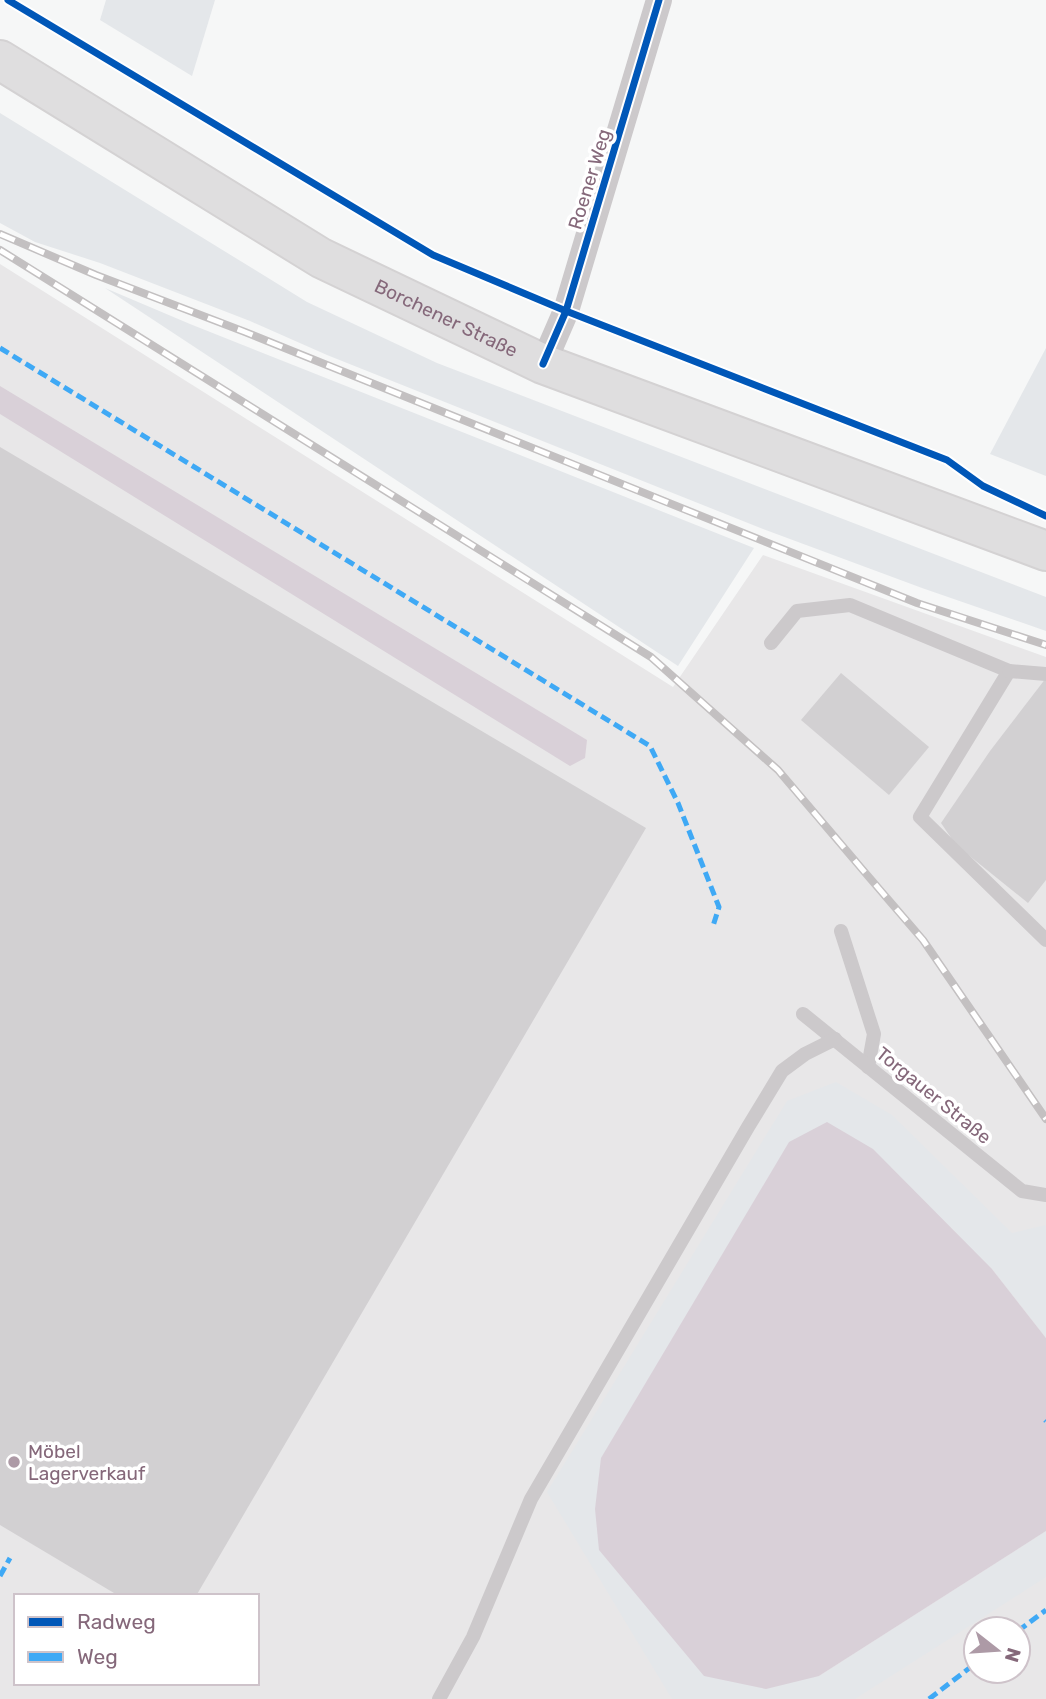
<svg xmlns="http://www.w3.org/2000/svg" width="1046" height="1699" font-family="Rubik,sans-serif">
	<rect width="100%" height="100%" fill="#f6f7f7"/>
	<path fill="#e8e7e8" fill-rule="evenodd" d="M0 264 673 687 763 555 1046 657V1338L992 1269 819 1676 1046 1531V1699H0ZM16 1596H257V1683H16ZM976 1629H1018V1671H976Z"/>
	<g fill="#e4e7ea">
		<polygon points="106,0 215,0 192,76 100,20"/>
		<polygon points="0,113 307,302 437,363 1046,597 1046,631 922,588 763,529 327,355 250,321 100,263 35,242 0,223"/>
		<polygon points="105,288 190,324 754,548 678,666"/>
		<polygon points="1046,348 1046,476 990,454"/>
		<polygon points="836,1082 892,1115 1012,1233 1046,1225 1046,1338 992,1269 819,1676 1046,1531 1046,1577 855,1699 672,1699 547,1492 787,1101"/>
	</g>
	<g fill="#d9d0d8">
		<polygon points="0,386 587,740 585,758 570,766 0,414"/>
		<polygon points="827,1122 873,1149 992,1269 1046,1338 1046,1531 819,1676 766,1689 704,1676 599,1550 595,1509 601,1458 789,1142"/>
	</g>
	<g fill="#d2d0d2">
		<polygon points="0,447 646,828 196,1596 119,1596 0,1525"/>
		<polygon points="841,673 929,747 889,795 801,720"/>
		<polygon points="1046,678 1046,880 1028,903 956,845 941,823 990,751"/>
	</g>
	<g fill="none" stroke-linecap="round" stroke-linejoin="round">
		<g stroke="#d4d2d3" stroke-width="42">
			<g id="secondary">
				<path id="s1" d="M0 60 321 258 543 364 1046 551"/>
			</g>
		</g>
		<g stroke="#ccc9cb" stroke-width="14">
			<polyline points="771,643 797,611 850,605 1009,671 920,817 1046,940"/>
			<polyline points="1009,671 1046,674"/>
			<polyline points="841,931 874,1034 868,1067"/>
			<polyline points="803,1014 1022,1191 1046,1195"/>
			<polyline points="439,1699 473,1637 531,1499 748,1127 782,1071 805,1054 835,1039"/>
		</g>
		<polyline stroke="#ccc9cb" stroke-width="26" points="543,364 566,311 659,0"/>
		<use href="#secondary" stroke="#dfdedf" stroke-width="38"/>
		<g stroke="#c3c0c1" stroke-width="8">
			<g id="rail">
				<polyline points="0,234 96,275 245,332 917,603 1046,645"/>
				<polyline points="0,250 651,657 778,770 868,876 923,940 1046,1119"/>
			</g>
		</g>
		<use href="#rail" stroke="#fff" stroke-width="5" stroke-dasharray="16" stroke-linecap="butt"/>
		<g stroke="#3fa9f5" stroke-width="5" stroke-dasharray="10 5" stroke-linecap="butt">
			<polyline points="0,348 650,746 678,803 719,907 713,926"/>
			<polyline points="1045,1420 1046,1421"/>
			<polyline points="0,1576 10,1558"/>
			<polyline points="1018,1631 1046,1610"/>
			<polyline points="929,1699 976,1663"/>
		</g>
		<g stroke="#fff" stroke-width="11">
			<g id="cycleway">
				<polyline points="8,0 433,255 566,311 947,460 983,486 1046,516"/>
				<polyline points="543,364 566,311 659,0"/>
			</g>
		</g>
		<use href="#cycleway" stroke="#0057b8" stroke-width="7"/>
	</g>
	<circle fill="#ad9aa6" stroke="#fff" stroke-width="2.5" cx="14" cy="1462" r="7"/>
	<g text-anchor="middle" stroke-width="7" stroke-linejoin="round" paint-order="stroke">
		<g font-size="19" fill="#85687a" stroke="#fff">
			<text transform="translate(589 179) rotate(-73)" y="7">Roener Weg</text>
			<text dy="7" stroke="none"><textPath href="#s1" startOffset="516">Borchener Straße</textPath></text>
			<text transform="translate(934 1095) rotate(39)" y="7">Torgauer Straße</text>
		</g>
		<g font-size="19" fill="#85687a" stroke="#fff" text-anchor="start">
			<text x="28" y="1458">Möbel<tspan x="28" dy="22">Lagerverkauf</tspan></text>
		</g>
	</g>
	<rect x="14" y="1594" width="245" height="91" fill="#ffffff" stroke="#cec3ca" stroke-width="2"/>
	<rect x="28" y="1617" width="35" height="10" fill="#0057b8" stroke="#cec3ca" stroke-width="2"/>
	<text x="77" y="1629" font-size="21" fill="#85687a">Radweg</text>
	<rect x="28" y="1652" width="35" height="10" fill="#3fa9f5" stroke="#cec3ca" stroke-width="2"/>
	<text x="77" y="1664" font-size="21" fill="#85687a">Weg</text>
	<g transform="translate(997 1650) rotate(107)"><circle r="33" fill="#ffffff" stroke="#cec3ca" stroke-width="2"/>
	<path d="M0-5L12 26L0 18L-12 26Z" fill="#ad9aa6"/>
	<text y="-10" font-size="19" font-weight="bold" text-anchor="middle" fill="#85687a">N</text>
	</g>
</svg>
